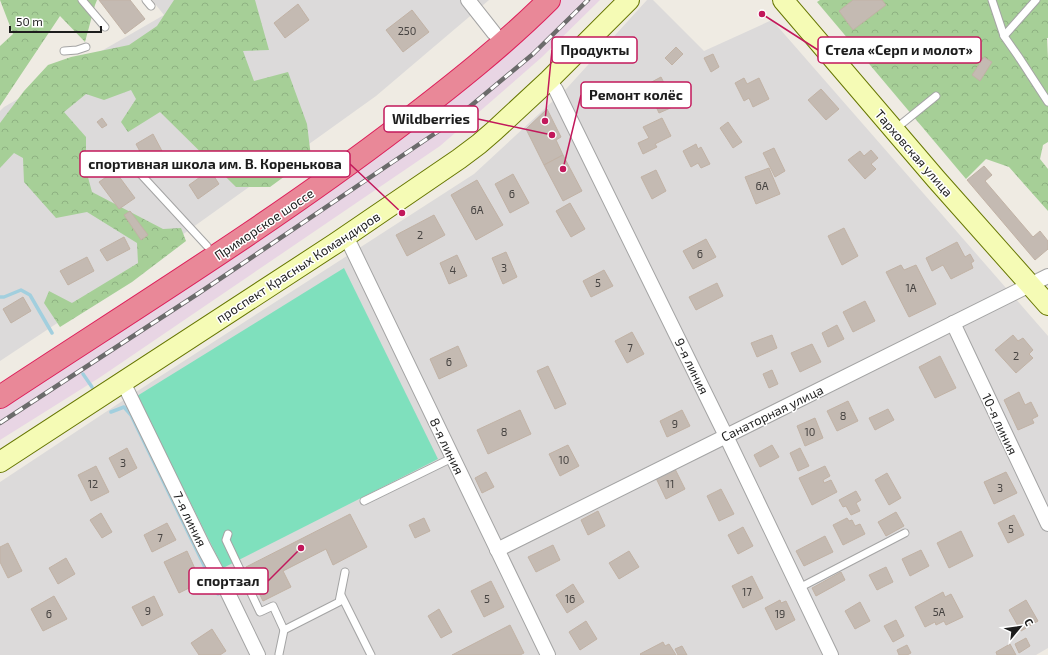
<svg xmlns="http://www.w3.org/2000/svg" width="1048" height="655" font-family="'Exo 2',sans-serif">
	<defs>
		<pattern id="forest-crowns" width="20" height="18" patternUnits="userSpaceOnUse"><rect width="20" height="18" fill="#a6cf97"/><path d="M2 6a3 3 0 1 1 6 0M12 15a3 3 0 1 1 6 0" fill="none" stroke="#8eb182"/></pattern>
	</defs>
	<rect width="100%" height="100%" fill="#efebe3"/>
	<g fill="#dcdada">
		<polygon points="152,0 489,0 376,96 83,306 0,361 0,111 4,107 164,15"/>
		<polygon points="647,0 653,0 704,51 772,20 1048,336 1048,648 1036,655 0,655 0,482 139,390 474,174 567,88"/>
	</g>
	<polygon fill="#e8d5e4" points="559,0 600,0 542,57 440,146 99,378 0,440 0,406"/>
	<g fill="url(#forest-crowns)">
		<polygon points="0,0 97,0 95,5 85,42 60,16 0,106 0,46 13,34"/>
		<polygon points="174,0 255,0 269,50 243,51 254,81 288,72 307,124 311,157 270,187 236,187 160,112 128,132 121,122 136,99 131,90 104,100 86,94 64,112 86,137 86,170 92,192 163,229 181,228 186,241 132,282 60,327 44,303 49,291 72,303 138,263 137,243 87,212 56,218 24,182 23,158 14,153 0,168 0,123 24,91 48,65 71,57 129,45 157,26"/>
		<polygon points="820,0 1048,0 1048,38 1047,38 1048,58 1048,142 1043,145 1040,159 1048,169 1048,211 1009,167 986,159 966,179 817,2"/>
	</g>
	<polygon fill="#7fe0bd" points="344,268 438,459 223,568 137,396"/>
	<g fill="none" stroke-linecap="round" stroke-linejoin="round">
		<g stroke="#a2cfde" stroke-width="3.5">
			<polyline points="0,297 4,297 21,290 30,295 52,333"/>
			<polyline points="83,374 92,387"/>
			<polyline points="111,412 124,407 131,415 218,594"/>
		</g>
	</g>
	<g fill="#c4bab2" stroke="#c1b2a5">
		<polygon points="99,0 130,0 145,19 125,34"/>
		<polygon points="853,0 882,0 886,5 853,30 839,11"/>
		<polygon points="298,4 309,20 285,38 274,23"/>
		<polygon points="412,10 429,32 403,52 386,30"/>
		<polygon points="676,47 683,54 672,65 665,58"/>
		<polygon points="713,54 719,67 711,72 704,58"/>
		<polygon points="984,57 992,62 980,81 972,75"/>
		<polygon points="661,77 666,87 652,95 646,85"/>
		<polygon points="744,78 747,84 759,78 769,99 753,107 749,98 744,101 735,83"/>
		<polygon points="821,89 839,109 826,120 808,100"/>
		<polygon points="669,93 675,106 659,113 653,100"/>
		<polygon points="547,109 561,137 556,140 563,155 544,165 526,129"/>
		<polygon points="102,118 107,125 102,128 97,122"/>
		<polygon points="662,118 671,136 655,144 657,147 643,154 638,143 649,138 643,127"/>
		<polygon points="728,122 742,142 733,148 720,128"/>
		<polygon points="153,134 162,151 145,161 136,144"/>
		<polygon points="696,144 698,149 701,147 710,164 701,168 698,163 691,167 683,151"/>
		<polygon points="774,148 785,171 775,177 763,153"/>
		<polygon points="871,150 878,158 871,164 876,169 865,179 848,160 860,151 864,156"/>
		<polygon points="563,155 582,191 563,201 544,165"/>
		<polygon points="984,166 992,175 985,181 1033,237 1040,231 1048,241 1048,249 1035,260 967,180"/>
		<polygon points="769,168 780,194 756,204 745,177"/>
		<polygon points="210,170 219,184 198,199 189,185"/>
		<polygon points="656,170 666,191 652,199 641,177"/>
		<polygon points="115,171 135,198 119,209 99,182"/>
		<polygon points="513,174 529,203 510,213 495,184"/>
		<polygon points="477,180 503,225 476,240 451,195"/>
		<polygon points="570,203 585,229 571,237 556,211"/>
		<polygon points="130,211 148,235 141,240 124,215"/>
		<polygon points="434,215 445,235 407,256 396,235"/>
		<polygon points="844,228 858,256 842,265 828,236"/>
		<polygon points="124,237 130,249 107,261 100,250"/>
		<polygon points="706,239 716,257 693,269 683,251"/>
		<polygon points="957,242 965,257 970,254 974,261 971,263 973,268 951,279 943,265 932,271 926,258"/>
		<polygon points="506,252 517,277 503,284 492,258"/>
		<polygon points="457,255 467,276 449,284 440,263"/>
		<polygon points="87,257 94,271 68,285 60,271"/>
		<polygon points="901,265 904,270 916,265 936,304 909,317 886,272"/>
		<polygon points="604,270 613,286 591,297 583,281"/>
		<polygon points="717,283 723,296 696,310 689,297"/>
		<polygon points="23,297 31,311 11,323 3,309"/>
		<polygon points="865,301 875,321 853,332 843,312"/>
		<polygon points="837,325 844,339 828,347 822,333"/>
		<polygon points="632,332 644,354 627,363 615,341"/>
		<polygon points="772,335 777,348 757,357 751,343"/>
		<polygon points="1013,335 1018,341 1023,338 1033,350 1029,354 1033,358 1016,373 995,350"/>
		<polygon points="812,344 821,362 800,372 791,353"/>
		<polygon points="458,346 467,366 439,379 430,359"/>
		<polygon points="940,356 956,388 935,398 919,367"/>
		<polygon points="548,366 566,404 555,409 537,371"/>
		<polygon points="772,370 778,384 769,388 763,374"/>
		<polygon points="1019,392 1025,405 1031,402 1038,416 1032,419 1034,423 1018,430 1004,400"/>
		<polygon points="848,401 858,421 837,431 827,411"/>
		<polygon points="888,409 894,420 875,430 869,418"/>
		<polygon points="520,410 531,434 488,454 477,430"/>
		<polygon points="682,410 690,426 667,437 660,421"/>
		<polygon points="815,418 823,438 805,446 797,426"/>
		<polygon points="568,445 579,466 560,476 549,454"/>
		<polygon points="772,445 779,457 760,467 754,455"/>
		<polygon points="127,448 137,468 119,478 109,458"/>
		<polygon points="800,448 809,466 798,471 790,453"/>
		<polygon points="96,466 109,492 91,501 78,475"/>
		<polygon points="825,466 830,476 823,480 824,483 831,480 837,492 812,505 799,478"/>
		<polygon points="675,469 685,489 666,499 656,478"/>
		<polygon points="486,472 494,487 482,493 475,478"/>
		<polygon points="1006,472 1017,493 994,504 984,482"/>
		<polygon points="887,473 901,498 889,505 875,480"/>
		<polygon points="721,489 734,514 719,521 707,496"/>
		<polygon points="856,491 861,500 856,503 860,511 851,515 846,506 843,507 839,500"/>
		<polygon points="598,511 605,526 588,535 581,520"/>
		<polygon points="896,512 904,526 886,536 878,522"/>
		<polygon points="101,513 112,532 102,538 90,520"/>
		<polygon points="350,514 367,547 333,565 326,549 283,571 291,587 263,601 246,567"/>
		<polygon points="1014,515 1024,535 1008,543 998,523"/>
		<polygon points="424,518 430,531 415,538 409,525"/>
		<polygon points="847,518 849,521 852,520 855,526 860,524 865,534 843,545 833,525"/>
		<polygon points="167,523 176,540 152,552 144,535"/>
		<polygon points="743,527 753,546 738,554 728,535"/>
		<polygon points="961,531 973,556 949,568 937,543"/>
		<polygon points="825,536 833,552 804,566 796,551"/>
		<polygon points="8,543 22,571 8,578 0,562 0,547"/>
		<polygon points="553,545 560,560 536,572 528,557"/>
		<polygon points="921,550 929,566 910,576 902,559"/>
		<polygon points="187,551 201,582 179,593 164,562"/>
		<polygon points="629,551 639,567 619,579 609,563"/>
		<polygon points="66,558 75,574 58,584 49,568"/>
		<polygon points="886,567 893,582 877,590 869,575"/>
		<polygon points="841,572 845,580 816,596 812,588"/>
		<polygon points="752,576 763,598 743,608 732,586"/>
		<polygon points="491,581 504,607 484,617 471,591"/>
		<polygon points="573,584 584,602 567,613 556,595"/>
		<polygon points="943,592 945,597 951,594 963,617 946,625 944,621 936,625 935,622 925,627 915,607"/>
		<polygon points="54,596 67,619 43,631 31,609"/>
		<polygon points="154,596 163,615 142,626 132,607"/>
		<polygon points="780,600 781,603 786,601 795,620 776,630 765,608"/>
		<polygon points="1026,600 1038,621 1021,631 1009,610"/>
		<polygon points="860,602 870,621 855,629 845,611"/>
		<polygon points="439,609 452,632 441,638 428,616"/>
		<polygon points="896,620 904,636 893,642 884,626"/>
		<polygon points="586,621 597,639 580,650 569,632"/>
		<polygon points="510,625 524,653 520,655 452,655"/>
		<polygon points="212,629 226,651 220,655 199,655 191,643"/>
		<polygon points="1026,638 1030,646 1019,653 1015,644"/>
		<polygon points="663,642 665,646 669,644 676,655 641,655 640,654"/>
		<polygon points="1010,644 1016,655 997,655 996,652"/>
		<polygon points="907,645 911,653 907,655 899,655 897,650"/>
		<polygon points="682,646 687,655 678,655 675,649"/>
	</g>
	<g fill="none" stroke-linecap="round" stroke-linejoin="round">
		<g stroke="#a4a4a4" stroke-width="9">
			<g id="lane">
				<polyline points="82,0 105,27"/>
				<polyline points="146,0 151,6"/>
				<polyline points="992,0 1004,36 1018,56 1048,102"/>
				<polyline points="1004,36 1036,0"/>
				<polyline points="64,51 77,50 86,47"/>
				<polyline points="894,130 936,96"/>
				<polyline points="135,168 207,246"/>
				<polyline points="364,501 452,458"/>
				<polyline points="228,534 226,540 260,612 273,606 284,630 339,602 345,572"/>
				<polyline points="799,588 905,533"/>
				<polyline points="341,595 371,655"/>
				<polyline points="279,655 279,654 284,630"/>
			</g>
		</g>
		<g stroke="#a4a4a4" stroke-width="16">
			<g id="street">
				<polyline points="468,0 494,33"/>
				<polyline points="549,80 556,90 726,436 831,655"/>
				<polyline points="346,236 548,655"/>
				<polyline points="953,323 1048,524"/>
				<polyline points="123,382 204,548 227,591 258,655"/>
				<polyline points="497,550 1048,276"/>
			</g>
		</g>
		<g stroke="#677702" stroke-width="22">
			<g id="secondary">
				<polyline points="783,0 936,179 1048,305"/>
				<polyline points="0,462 336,243 459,159 479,144 494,131 549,80 629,0"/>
			</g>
		</g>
		<g stroke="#dd205b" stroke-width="24">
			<path id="highway" d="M0 397C135 308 273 223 401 125 452 86 504 45 549 0"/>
		</g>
		<use href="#lane" stroke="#fff" stroke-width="7"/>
		<use href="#street" stroke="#fff" stroke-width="14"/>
		<use href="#secondary" stroke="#f5fbb5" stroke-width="20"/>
		<use href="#highway" stroke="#e98898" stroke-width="22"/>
		<g stroke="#6b6b6b" stroke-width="4.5">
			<polyline id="rail" points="0,423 199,293 449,124 533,54 588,0"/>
		</g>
		<use href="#rail" stroke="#fff" stroke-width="3" stroke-dasharray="9" stroke-linecap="butt"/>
	</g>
	<g text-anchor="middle" stroke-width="3" stroke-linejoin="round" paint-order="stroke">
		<g font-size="11" fill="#474442">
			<text x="407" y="35">250</text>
			<text x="762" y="190">6А</text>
			<text x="512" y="198">6</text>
			<text x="477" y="214">6А</text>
			<text x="420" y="239">2</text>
			<text x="700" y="258">6</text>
			<text x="504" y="272">3</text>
			<text x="453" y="274">4</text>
			<text x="598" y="287">5</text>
			<text x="911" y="292">1А</text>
			<text x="630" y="352">7</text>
			<text x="1016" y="360">2</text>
			<text x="449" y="366">6</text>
			<text x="843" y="420">8</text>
			<text x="675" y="428">9</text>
			<text x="504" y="436">8</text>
			<text x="810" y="436">10</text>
			<text x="564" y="464">10</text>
			<text x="123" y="467">3</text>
			<text x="93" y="488">12</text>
			<text x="670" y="488">11</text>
			<text x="1000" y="492">3</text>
			<text x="1011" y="533">5</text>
			<text x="160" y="542">7</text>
			<text x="747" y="596">17</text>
			<text x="487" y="603">5</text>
			<text x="570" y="603">16</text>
			<text x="148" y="615">9</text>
			<text x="939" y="616">5А</text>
			<text x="49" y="618">6</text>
			<text x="780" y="618">19</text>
		</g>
		<g font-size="13" fill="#1d1d1d" stroke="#fff">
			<text transform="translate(914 153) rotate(49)" y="5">Тарховская улица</text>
			<text transform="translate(264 224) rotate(-34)" y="5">Приморское шоссе</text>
			<text transform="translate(298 267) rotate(-33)" y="5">проспект Красных Командиров</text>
			<text transform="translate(692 366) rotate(64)" y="5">9-я линия</text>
			<text transform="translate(772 413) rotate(-26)" y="5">Санаторная улица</text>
			<text transform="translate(1000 424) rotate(65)" y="5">10-я линия</text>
			<text transform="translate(447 446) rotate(64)" y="5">8-я линия</text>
			<text transform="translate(190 519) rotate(64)" y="5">7-я линия</text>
		</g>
	</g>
	<path fill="none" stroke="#c2185b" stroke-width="1.5" d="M545 121L552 50M762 14L818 50M563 169L581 95M552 135L478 119M402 213L350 164M301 548L268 581"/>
	<g fill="#c2185b" stroke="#fff" stroke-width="1.5">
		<circle cx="545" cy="121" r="4"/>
		<circle cx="762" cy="14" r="4"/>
		<circle cx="563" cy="169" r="4"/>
		<circle cx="552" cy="135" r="4"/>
		<circle cx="402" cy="213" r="4"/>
		<circle cx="301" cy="548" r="4"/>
	</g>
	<g fill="#fff" stroke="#c2185b" stroke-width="1.5">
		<rect x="552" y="37" width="85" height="26" rx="4"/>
		<rect x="818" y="37" width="163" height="26" rx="4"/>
		<rect x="581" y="82" width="110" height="26" rx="4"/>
		<rect x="384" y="106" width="94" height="26" rx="4"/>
		<rect x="80" y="151" width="270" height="26" rx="4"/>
		<rect x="189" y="568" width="79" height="26" rx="4"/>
	</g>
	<g font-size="14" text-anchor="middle" font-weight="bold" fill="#1d1d1d">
		<text x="595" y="55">Продукты</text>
		<text x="899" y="55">Стела «Серп и молот»</text>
		<text x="636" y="100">Ремонт колёс</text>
		<text x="431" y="124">Wildberries</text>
		<text x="215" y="169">спортивная школа им. В. Коренькова</text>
		<text x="228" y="586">спортзал</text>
	</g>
	<g transform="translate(1020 627) rotate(61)" stroke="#ffffff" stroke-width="3" paint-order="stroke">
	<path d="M0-3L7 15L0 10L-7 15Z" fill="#1d1d1d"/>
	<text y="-6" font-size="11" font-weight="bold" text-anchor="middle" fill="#1d1d1d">С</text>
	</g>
	<path d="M10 26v6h91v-6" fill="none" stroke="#1d1d1d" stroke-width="2"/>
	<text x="16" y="26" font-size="12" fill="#1d1d1d" stroke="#ffffff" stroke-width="3" paint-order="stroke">50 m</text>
</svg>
